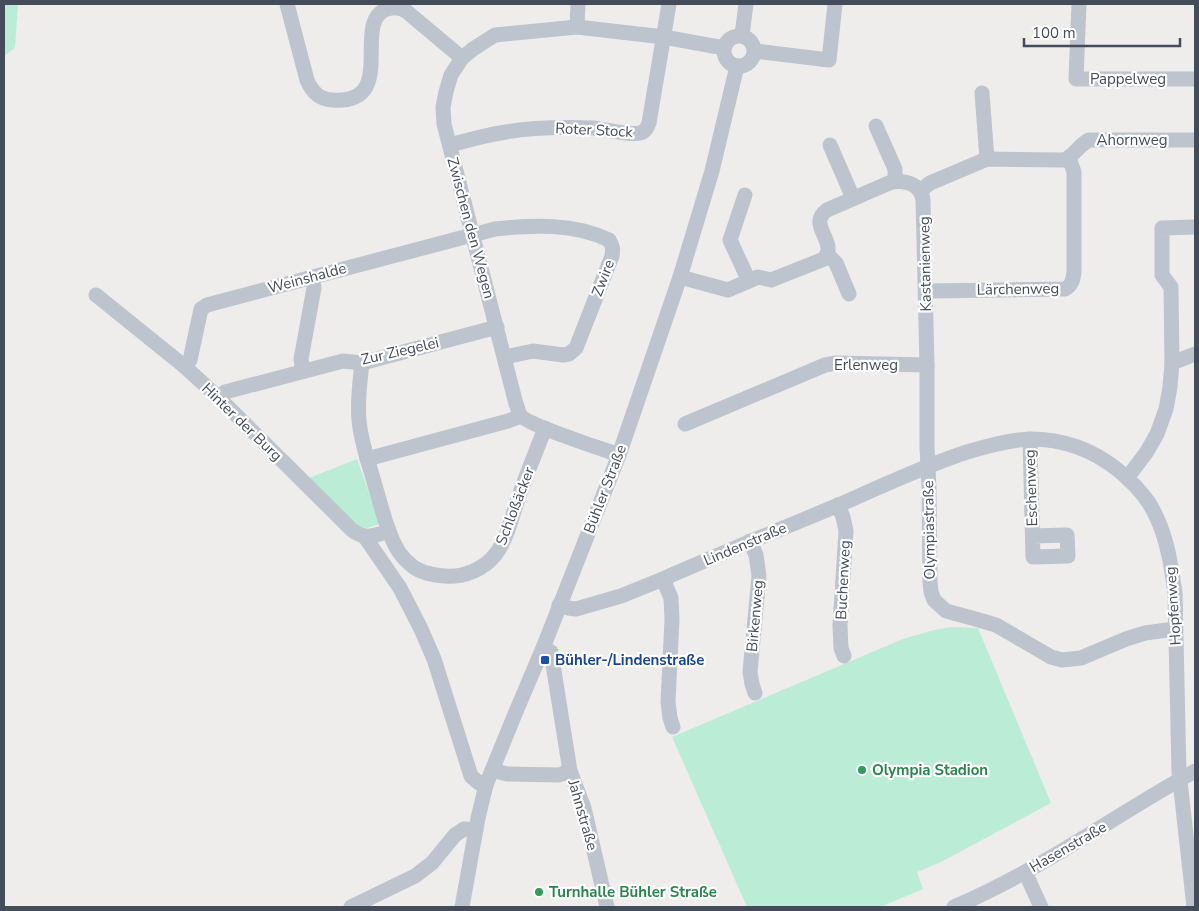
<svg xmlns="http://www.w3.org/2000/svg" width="1199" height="911" font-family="'Nunito Sans',sans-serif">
	<rect width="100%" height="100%" fill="#efecec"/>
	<g fill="#bbecd6">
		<polygon points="4,4 18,4 15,48 4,56"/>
		<polygon points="357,459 380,524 367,528 358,527 309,478"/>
		<polygon points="951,627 978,628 1051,803 941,862 917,872 923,889 880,907 747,907 672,737 903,639 934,630"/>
	</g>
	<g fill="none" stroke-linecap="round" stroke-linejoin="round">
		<g stroke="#bdc4ce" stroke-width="15">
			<path d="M287 4 307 80C312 92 319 99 332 100 400 105 350 22 387 9 394 7 400 7 406 11L462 58"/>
			<polyline points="1079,4 1076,79 1195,79"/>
			<polyline points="577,27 578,4"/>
			<polyline points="742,35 746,4"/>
			<circle cx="739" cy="51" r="15"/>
			<polyline points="755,51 829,60 835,4"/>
			<polyline points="982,93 987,159"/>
			<polyline points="876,126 895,169 895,181"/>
			<path d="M450 145C468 140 487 135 506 132 534 127 564 127 593 128 605 129 633 137 643 132 646 130 648 126 649 123L669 4"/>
			<polyline points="830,145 853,198"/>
			<path d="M921 190 930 183 987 159 1064 160C1074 156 1079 145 1089 140H1195"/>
			<polyline points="745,195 730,240 749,281"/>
			<polyline points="828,255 836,263 849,294"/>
			<path d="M680 277 728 290 758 277 771 280 824 259C839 242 806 225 827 210L889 183C903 179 921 183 923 200L927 365"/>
			<path d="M926 291 1065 289C1072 285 1073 280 1074 272V172L1069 158"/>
			<path d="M96 295 184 366 219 398 352 530C365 540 374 536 389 531"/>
			<path d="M362 363C360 382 357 401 359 420 361 444 370 466 376 489 382 508 386 529 396 547 399 553 404 559 410 564 419 573 433 575 445 576 463 578 484 569 495 555 507 540 512 516 518 499 526 475 536 452 545 428"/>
			<polyline points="1172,363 1195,354"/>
			<path d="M184 366 190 360 201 309 207 305 495 229C533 225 574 223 609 240 613 246 613 249 612 256L576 348 569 354 563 355 533 351 505 357"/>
			<polyline points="303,371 301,359 314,288 312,277"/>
			<polyline points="219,398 225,392 343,361 362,363 497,327"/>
			<polyline points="685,424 825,365 836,363 927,365 927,447 929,488 930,582 931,592 934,600 946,611 972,618 996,625 1051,657 1062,660 1081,658 1126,639 1145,633 1175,629"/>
			<polyline points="1030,439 1033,557 1068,556 1067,535 1033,536"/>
			<path d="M619 455C603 449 527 425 520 415 518 412 518 407 516 404L444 124 443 107 446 92 451 75 462 58 473 49 495 35 577 27 664 37 724 48"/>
			<polyline points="367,459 508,421 521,416"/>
			<polyline points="1127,478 1146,453 1157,434 1166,409 1170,387 1172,363 1171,287 1162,275 1162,228 1195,227"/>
			<polyline points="838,505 843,517 846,531 840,626 841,648 844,656"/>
			<polyline points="365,537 400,588 421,629 434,659 471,776 479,783 486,785"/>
			<polyline points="750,541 756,555 759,576 750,672 752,684 755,693"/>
			<polyline points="663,579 671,598 672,619 668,702 670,718 673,727"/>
			<path d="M559 605 568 608 576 609 621 596 663 579C722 553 781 529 841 504 882 486 924 466 967 452 987 446 1009 440 1030 439 1062 439 1093 450 1118 470 1129 479 1141 491 1149 503 1166 530 1171 563 1175 593L1179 772 1194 907"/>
			<polyline points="543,648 551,652 570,771"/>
			<polyline points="492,770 507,774 559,775 570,771 584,808 607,907"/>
			<polyline points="1025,872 1041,907"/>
			<polyline points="351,907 415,876 432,863 455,835 464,829 476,830"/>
			<polyline points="462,907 478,818 486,785 515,714 543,648 619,455 680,277 712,171 737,66"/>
			<path d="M954 907C1039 871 1114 816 1195 771"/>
		</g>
	</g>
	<rect fill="#1a4fb4" stroke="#fff" stroke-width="2" x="540" y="655" width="10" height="10" rx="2.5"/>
	<g fill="#2e9e5b" stroke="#fff" stroke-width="2">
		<circle cx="862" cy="770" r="5"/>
		<circle cx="539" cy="892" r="5"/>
	</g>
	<g text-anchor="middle" stroke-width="4.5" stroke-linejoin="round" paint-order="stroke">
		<g font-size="15" fill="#454c59" stroke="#fff">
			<text x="1128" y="84">Pappelweg</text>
			<text transform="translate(594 130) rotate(3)" y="5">Roter Stock</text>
			<text x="1132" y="145">Ahornweg</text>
			<text transform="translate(471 228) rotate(75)" y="5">Zwischen den Wegen</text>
			<text transform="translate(925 264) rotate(-91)" y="5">Kastanienweg</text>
			<text transform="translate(307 278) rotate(-15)" y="5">Weinshalde</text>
			<text transform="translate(603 278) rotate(-69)" y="5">Zwire</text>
			<text transform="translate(1018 289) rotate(-1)" y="5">Lärchenweg</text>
			<text transform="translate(400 351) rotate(-13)" y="5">Zur Ziegelei</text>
			<text x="866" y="370">Erlenweg</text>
			<text transform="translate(242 422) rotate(44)" y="5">Hinter der Burg</text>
			<text transform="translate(1031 488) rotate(-92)" y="5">Eschenweg</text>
			<text transform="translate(605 489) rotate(-69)" y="5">Bühler Straße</text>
			<text transform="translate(515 506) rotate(-69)" y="5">Schloßäcker</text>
			<text transform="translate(929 530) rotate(-91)" y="5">Olympiastraße</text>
			<text transform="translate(745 544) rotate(-23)" y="5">Lindenstraße</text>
			<text transform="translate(843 580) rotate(-87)" y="5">Buchenweg</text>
			<text transform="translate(1173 606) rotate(-94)" y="5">Hopfenweg</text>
			<text transform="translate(755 616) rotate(-85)" y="5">Birkenweg</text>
			<text transform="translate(583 815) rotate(74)" y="5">Jahnstraße</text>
			<text transform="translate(1068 847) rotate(-30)" y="5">Hasenstraße</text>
		</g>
		<g font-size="15" font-weight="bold" fill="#164399" stroke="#fff" text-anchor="start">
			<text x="555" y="665">Bühler-/Lindenstraße</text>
		</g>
		<g font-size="15" font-weight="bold" fill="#27864d" stroke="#fff" text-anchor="start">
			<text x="872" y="775">Olympia Stadion</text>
			<text x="549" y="897">Turnhalle Bühler Straße</text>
		</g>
	</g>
	<rect width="1199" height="911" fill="none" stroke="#454c59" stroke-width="10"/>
	<path d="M1024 38v8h156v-8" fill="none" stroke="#454c59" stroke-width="2.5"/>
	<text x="1032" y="38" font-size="15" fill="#454c59" stroke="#ffffff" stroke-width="4" paint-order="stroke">100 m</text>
</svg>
